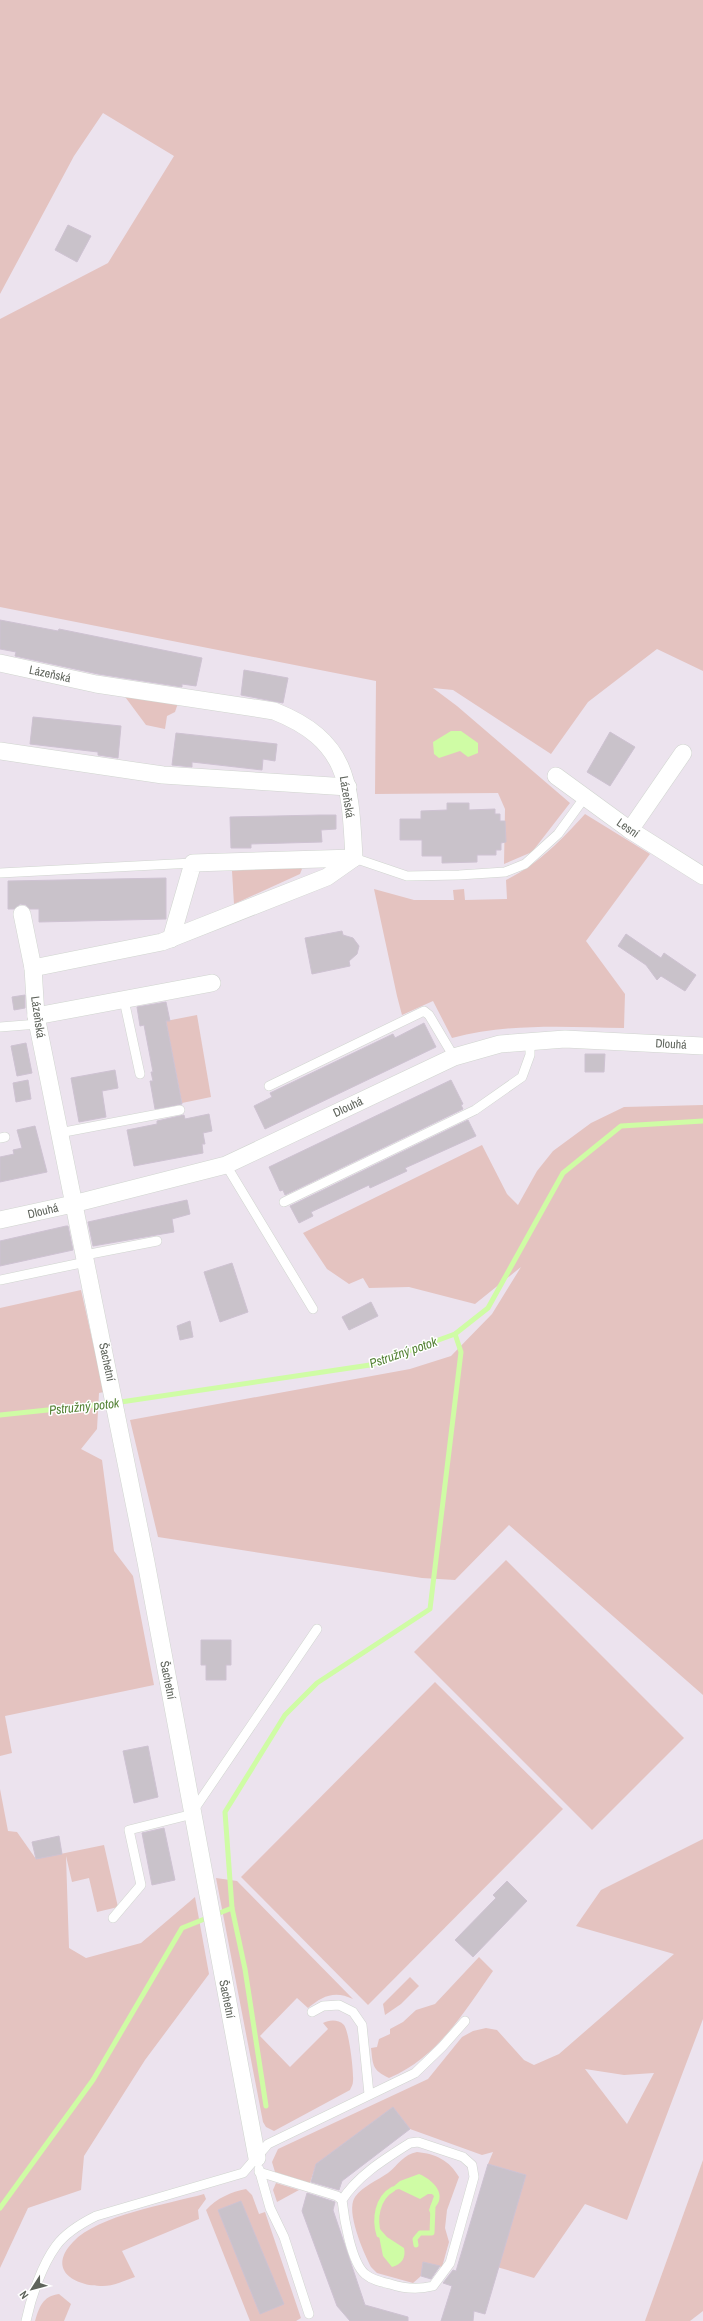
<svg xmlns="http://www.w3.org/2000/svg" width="703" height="2321" font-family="'Archivo Narrow',sans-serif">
	<rect width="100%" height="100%" fill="#ece3ee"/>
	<g fill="#e4c3c0" fill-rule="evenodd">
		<polygon points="0,0 703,0 703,671 657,649 588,702 551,754 453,690 433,688 457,706 570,803 532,852 504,864 505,809 498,793 375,794 376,681 0,607 0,319 108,263 174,156 103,113 74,156 0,294"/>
		<polygon points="120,690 178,703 175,712 167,716 165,729 146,725"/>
		<path d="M585 814 650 854 586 941 625 994 624 1028C566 1027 507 1023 452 1038L433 1001 402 1015 397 996 374 889 414 900H454L453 890 464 889 465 900 507 899 506 880C540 863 560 841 585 814Z"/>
		<polygon points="298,865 302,869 300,874 234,904 232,871"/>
		<polygon points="197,1015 211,1097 182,1103 166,1021"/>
		<polygon points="703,1105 703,1695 509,1525 455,1580 422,1578 158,1537 130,1420 410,1369 451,1356 492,1314 521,1267 475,1304 409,1287 369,1288 363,1278 349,1284 327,1269 303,1233 482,1145 507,1194 518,1205 537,1171 553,1151 591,1123 624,1107"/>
		<polygon points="81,1290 104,1392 99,1393 97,1429 81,1449 102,1460 114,1551 133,1576 154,1685 5,1716 12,1753 0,1756 0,1308"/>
		<polygon points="506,1560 684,1738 592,1830 414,1652"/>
		<polygon points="435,1682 563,1809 368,2005 241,1877"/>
		<polygon points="0,1789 8,1831 17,1832 36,1859 104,1845 118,1907 97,1912 89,1878 72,1882 66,1856 69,1948 86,1958 141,1943 195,1897 209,1974 145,2060 84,2156 81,2190 28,2208 0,2268"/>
		<path d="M703 1839V2019L627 2220 585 2204 534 2278 497 2267 526 2175 488 2164 493 2152 482 2155 410 2129 393 2107 316 2164 310 2183 275 2172 272 2162 278 2149 428 2079 462 2037 473 2031 486 2028 497 2030 524 2060 534 2065 559 2054 674 1954 576 1926 601 1890ZM585 2069 624 2075 654 2073 627 2124Z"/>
		<path d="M216 1878 237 1881 353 1999C335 1990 322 1996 308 2008L297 1998 260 2036 290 2067 328 2029 323 2023C329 2020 338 2019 344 2025 349 2031 354 2072 353 2081 353 2085 351 2087 350 2090L274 2131 266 2127 263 2122Z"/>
		<path d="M479 1957 493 1971C465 2011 437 2058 389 2078 372 2070 373 2065 371 2048L377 2047 379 2039 390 2034V2029L403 2022 416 2010 435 2004Z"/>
		<polygon points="410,1977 419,1986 401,2004 385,2015 383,2004"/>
		<path d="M417 2152C436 2154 449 2160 459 2177L447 2210 445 2228 449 2242 442 2267 423 2262 421 2276 413 2283 377 2273 371 2267C364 2253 345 2211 355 2197 363 2186 378 2180 388 2173 398 2165 404 2154 417 2152Z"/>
		<polygon points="703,2160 703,2311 690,2321 645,2321"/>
		<polygon points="276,2183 299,2190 277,2202 273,2190"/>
		<path d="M246 2189 252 2195 259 2214 265 2212 301 2318 296 2321H250L206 2210C217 2198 231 2192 246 2189Z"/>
		<path d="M204 2194 206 2199 198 2210 199 2219 122 2251 135 2277C123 2281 112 2287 100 2286 71 2285 48 2268 73 2242 98 2215 168 2204 204 2194Z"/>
		<path d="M59 2294 71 2304 64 2321H35C39 2307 43 2296 59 2294Z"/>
	</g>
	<g fill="#cffca5">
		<polygon points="451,731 461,731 478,743 478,753 468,757 460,751 439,758 434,754 433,742"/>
		<path d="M419 2174C429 2178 443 2189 439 2201 437 2207 431 2209 431 2215L429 2210 434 2196 432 2194H428L420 2199 399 2189 387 2192 400 2181Z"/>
		<path d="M379 2228 387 2237 404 2248C406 2258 402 2264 392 2267L383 2256 378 2231Z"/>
	</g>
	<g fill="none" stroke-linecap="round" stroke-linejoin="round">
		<g stroke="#cffca5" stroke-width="5">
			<polyline points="0,1415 114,1403 370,1365 455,1334 488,1308 563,1173 621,1126 703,1121"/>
			<polyline points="232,1908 245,1969 266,2106"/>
			<polyline points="0,2208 93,2080 182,1928 232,1908 225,1812 285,1715 317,1683 430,1609 461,1352 455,1334"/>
			<path d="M379 2235C374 2219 377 2198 393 2189"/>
			<polyline points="416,2245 415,2239 420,2233 432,2233 433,2206"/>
		</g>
	</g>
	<g fill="#c9c2ca" stroke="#cec2d2">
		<polygon points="68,225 91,236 77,262 55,250"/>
		<polygon points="0,620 58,631 59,629 202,658 196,686 182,684 182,687 98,674 15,656 16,652 0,649"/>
		<polygon points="244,670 288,678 283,703 241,695"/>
		<polygon points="33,717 121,726 118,758 98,755 98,752 30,744"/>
		<polygon points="610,732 635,747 610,786 587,772"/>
		<polygon points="176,733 277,744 275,761 263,759 262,770 192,762 192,767 172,765"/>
		<polygon points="447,803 469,803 469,810 495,809 495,814 500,814 500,821 505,821 506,842 501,843 501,850 496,850 496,855 477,855 477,862 442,863 442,856 422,856 422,840 400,840 400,819 421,819 421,811 447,810"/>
		<polygon points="320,815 336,815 336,829 321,830 322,842 251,844 251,848 231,848 230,817"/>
		<polygon points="166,878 166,919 39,922 39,909 30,909 26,905 20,904 14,909 8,909 8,881"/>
		<polygon points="342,931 343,935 353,938 359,946 357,954 349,961 350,966 312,974 305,938"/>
		<polygon points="626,934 661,958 664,953 696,975 685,991 661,976 657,980 646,965 618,946"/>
		<polygon points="25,995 25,1008 14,1010 12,997"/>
		<polygon points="166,1002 170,1021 166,1021 182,1104 155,1109 150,1081 153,1081 151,1072 153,1072 144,1025 140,1026 137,1007"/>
		<polygon points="424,1023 436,1047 265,1129 254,1106 272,1097 270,1093 393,1034 395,1038"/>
		<polygon points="26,1043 32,1073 17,1076 11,1046"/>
		<polygon points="585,1054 605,1054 604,1072 585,1072"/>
		<polygon points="115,1070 118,1088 102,1091 106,1117 79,1122 71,1078"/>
		<polygon points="28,1080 31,1099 16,1102 13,1083"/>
		<polygon points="451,1080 463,1104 461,1105 463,1109 285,1195 283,1190 280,1191 269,1167"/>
		<polygon points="209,1114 212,1131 203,1133 205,1144 202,1144 203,1153 134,1166 127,1130 157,1124 157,1121 184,1115 185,1119"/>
		<polygon points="468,1120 476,1136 405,1168 407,1171 370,1188 369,1185 311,1212 313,1216 299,1223 290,1206"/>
		<polygon points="35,1126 47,1172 0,1182 0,1157 14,1154 13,1150 22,1148 17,1130"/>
		<polygon points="187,1200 190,1214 172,1219 174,1232 93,1246 88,1222"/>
		<polygon points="66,1226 68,1226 73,1250 0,1266 0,1241"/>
		<polygon points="232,1263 248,1312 220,1322 204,1272"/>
		<polygon points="371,1302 378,1316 349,1330 342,1317"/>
		<polygon points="190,1321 193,1337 180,1340 177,1326"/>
		<polygon points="201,1640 231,1640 231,1665 226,1665 226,1680 206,1680 206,1665 201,1665"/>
		<polygon points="148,1746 158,1797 134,1803 123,1751"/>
		<polygon points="164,1828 175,1880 152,1885 142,1833"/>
		<polygon points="59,1836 62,1854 36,1859 32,1842"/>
		<polygon points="507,1881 527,1901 473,1957 455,1940 496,1898 493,1895"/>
		<polygon points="393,2107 410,2129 342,2181 339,2190 311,2182 316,2164"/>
		<polygon points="488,2164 526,2175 485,2314 474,2311 473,2321 441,2321 452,2286 443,2283 453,2270 456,2271"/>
		<polygon points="307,2193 335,2202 333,2210 365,2305 408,2317 408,2321 350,2321 337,2306 302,2211"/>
		<polygon points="241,2201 284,2304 260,2314 218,2210"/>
		<polygon points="423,2262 440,2266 431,2279 421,2276"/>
	</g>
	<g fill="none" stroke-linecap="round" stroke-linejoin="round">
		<g stroke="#d0d5cf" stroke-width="10">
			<g id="lane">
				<polyline points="354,858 407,876 459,875 505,872 525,864 558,834 585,797"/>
				<polyline points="0,873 193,863"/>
				<polyline points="124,1000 140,1074"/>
				<polyline points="0,1027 38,1024"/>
				<polyline points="269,1086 424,1011 429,1015 454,1057"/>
				<polyline points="59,1133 180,1110"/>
				<polyline points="0,1138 5,1137"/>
				<polyline points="226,1165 313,1309"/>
				<polyline points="284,1202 475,1110 522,1077 530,1055 530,1042"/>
				<polyline points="85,1255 157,1241"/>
				<polyline points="0,1280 86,1262"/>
				<polyline points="193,1811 317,1629"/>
				<polyline points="113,1918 141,1885 129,1830 193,1814"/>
				<polyline points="312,2012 323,2006 339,2005 353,2012 362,2025 369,2094"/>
				<polyline points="259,2169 270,2208 284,2237 309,2314"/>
				<path d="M259 2172 337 2196 342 2200C344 2218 351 2262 365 2274 372 2280 381 2282 390 2284 405 2289 418 2290 433 2286L450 2263 474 2177 472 2165 463 2157 418 2142 410 2143C385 2159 358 2175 342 2200"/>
				<path d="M26 2321C31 2297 42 2265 56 2246 66 2232 82 2223 96 2216L243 2173 268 2144 415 2073 442 2047 465 2021"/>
			</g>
		</g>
		<g stroke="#d0d5cf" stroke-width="18">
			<g id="street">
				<path d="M0 663 96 684 274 711C350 741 350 785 354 858"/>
				<polyline points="0,751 163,775 348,787"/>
				<polyline points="556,776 630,830 703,876"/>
				<polyline points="630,830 683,753"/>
				<polyline points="22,914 33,968 36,1016 146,1562 257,2158"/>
				<polyline points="171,939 193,863 354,858"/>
				<polyline points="33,968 162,942 327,877 354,858"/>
				<polyline points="36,1016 212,983"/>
				<polyline points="0,1220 73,1204 226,1165 454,1057 500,1044 565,1039 703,1046"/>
			</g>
		</g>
		<use href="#lane" stroke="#fff" stroke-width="9"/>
		<use href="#street" stroke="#fff" stroke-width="17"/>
	</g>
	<g text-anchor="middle" stroke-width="3" stroke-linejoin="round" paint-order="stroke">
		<g font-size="12" fill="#5e635b" stroke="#fff">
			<text transform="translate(50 674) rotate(12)" y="4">Lázeňská</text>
			<text transform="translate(347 797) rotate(81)" y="4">Lázeňská</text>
			<text transform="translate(628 828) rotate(35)" y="4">Lesní</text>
			<text transform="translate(38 1017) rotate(82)" y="4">Lázeňská</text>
			<text transform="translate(671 1044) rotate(3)" y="4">Dlouhá</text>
			<text transform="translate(348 1107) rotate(-25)" y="4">Dlouhá</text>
			<text transform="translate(43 1211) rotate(-13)" y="4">Dlouhá</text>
			<text transform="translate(107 1362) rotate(78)" y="4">Šachetní</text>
			<text transform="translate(168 1680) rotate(79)" y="4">Šachetní</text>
			<text transform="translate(227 1999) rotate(79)" y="4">Šachetní</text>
		</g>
		<g font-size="13" font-style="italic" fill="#548235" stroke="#fff">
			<text transform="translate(403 1352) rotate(-19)" y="5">Pstružný potok</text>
			<text transform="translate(84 1406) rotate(-6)" y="5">Pstružný potok</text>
		</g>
	</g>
	<g transform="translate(32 2289) rotate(234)" stroke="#ffffff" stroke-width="3" paint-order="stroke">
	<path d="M0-3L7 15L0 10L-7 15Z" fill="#5e635b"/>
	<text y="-6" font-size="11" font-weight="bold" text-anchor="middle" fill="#5e635b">N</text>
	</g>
</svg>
